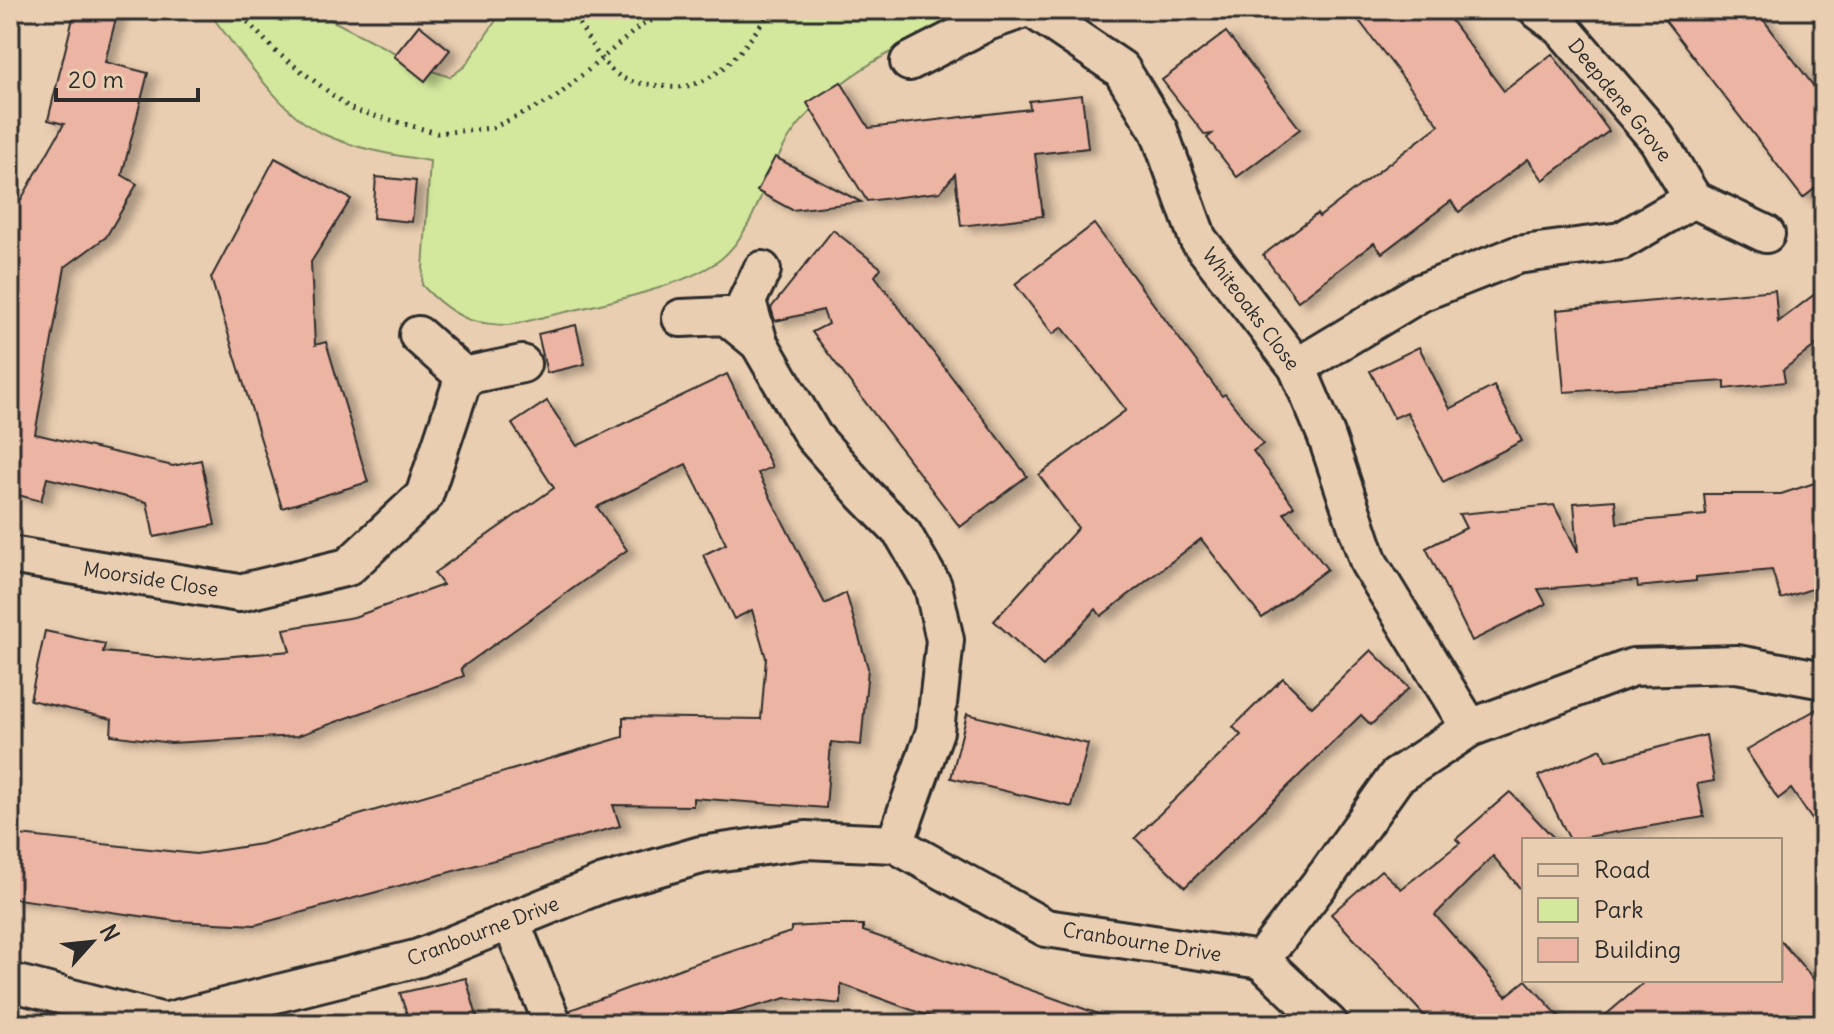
<svg xmlns="http://www.w3.org/2000/svg" width="1834" height="1034" font-family="Delius,sans-serif">
	<defs>
		<filter id="shadow"><feDropShadow dx="9" dy="5" stdDeviation="4" flood-color="#0004"/></filter>
	</defs>
	<rect width="100%" height="100%" fill="#eaceb1"/>
	<filter id="ink" filterUnits="userSpaceOnUse"><feTurbulence type="fractalNoise" baseFrequency=".0125" numOctaves="2"/><feDisplacementMap in="SourceGraphic" scale="16" xChannelSelector="R" yChannelSelector="G"/><feConvolveMatrix kernelMatrix="1 2 1 2 8 2 1 2 1" color-interpolation-filters="sRGB"/></filter>
	<g filter="url(#ink)">
		<path fill="#d3e89d" stroke="#7f8a64" stroke-width="2" d="M207 10H312L426 69 450 77 465 66 503 10H979C911 40 832 74 789 138 764 175 757 229 721 259 686 287 593 306 548 316 535 319 520 324 507 325 497 325 480 323 470 320 452 313 435 299 422 285L430 161C393 155 355 149 321 133 282 115 234 44 207 10Z"/>
		<g fill="#ecb4a2" stroke="#2b2b2b" stroke-width="2" filter="url(#shadow)">
			<polygon points="75,10 118,10 105,62 148,73 122,175 137,184 106,237 65,267 35,434 173,466 201,460 215,525 154,537 147,502 47,478 41,501 10,493 10,219 64,124 48,120"/>
			<polygon points="1351,10 1443,10 1504,91 1552,54 1609,131 1543,180 1528,159 1459,212 1451,201 1382,253 1374,243 1298,301 1263,255 1317,214 1319,217 1439,125"/>
			<polygon points="1657,10 1756,10 1824,100 1824,181 1803,198"/>
			<polygon points="419,25 450,50 425,81 394,56"/>
			<polygon points="1226,32 1300,129 1237,177 1207,138 1212,134 1205,135 1162,80"/>
			<polygon points="841,82 869,128 1030,109 1029,101 1082,95 1088,148 1035,154 1043,216 961,226 955,174 940,192 867,201 807,103"/>
			<polygon points="775,157 861,202 792,210 757,191"/>
			<polygon points="275,158 351,199 311,262 315,345 326,342 368,482 282,508 211,278"/>
			<polygon points="376,177 416,181 412,222 373,218"/>
			<polygon points="1094,224 1222,396 1225,394 1263,444 1253,451 1294,506 1284,513 1327,569 1262,618 1201,539 1101,616 1096,609 1043,666 994,621 1078,528 1039,475 1126,410 1062,327 1053,334 1015,284"/>
			<polygon points="833,230 881,268 875,276 1027,476 960,527 812,332 828,324 823,310 775,321 771,308"/>
			<polygon points="1824,287 1824,339 1783,370 1785,382 1725,389 1725,381 1564,392 1557,310 1775,290 1778,322"/>
			<polygon points="576,325 585,364 547,373 538,334"/>
			<polygon points="1419,347 1450,409 1494,386 1522,441 1443,482 1407,412 1394,418 1370,371"/>
			<polygon points="727,374 772,467 758,473 825,604 846,593 868,668 861,745 831,742 826,808 693,798 693,806 613,805 620,826 255,925 176,921 10,898 10,834 196,854 261,844 623,737 623,717 761,719 766,658 752,610 734,619 703,555 726,544 686,464 597,507 627,550 461,668 464,676 297,736 171,743 111,735 112,719 30,700 45,631 105,644 103,652 189,660 290,651 284,629 354,617 443,585 434,573 554,488 512,424 547,401 577,446"/>
			<polygon points="1824,480 1824,585 1781,599 1772,570 1696,577 1696,581 1638,587 1637,581 1538,589 1546,604 1472,641 1426,548 1466,528 1459,514 1554,505 1578,552 1574,503 1615,500 1617,523 1706,515 1704,494 1781,494"/>
			<polygon points="1371,650 1409,688 1371,725 1361,715 1185,887 1135,838 1241,735 1233,727 1283,678 1312,707"/>
			<polygon points="1824,705 1824,837 1791,789 1778,799 1746,750"/>
			<polygon points="967,714 1088,744 1072,807 951,778"/>
			<polygon points="1706,735 1714,781 1697,784 1704,817 1570,840 1538,776 1601,749 1606,761"/>
			<polygon points="1510,792 1556,840 1524,840 1524,893 1493,856 1435,915 1506,996 1526,980 1566,1024 1432,1024 1331,914 1381,870 1401,889 1460,843 1456,839"/>
			<polygon points="825,925 863,925 863,931 1110,1018 1109,1024 950,1024 841,984 841,1004 786,998 692,1024 574,1024 570,1010 687,966 791,932 791,927"/>
			<polygon points="1780,940 1824,991 1824,1024 1595,1024 1647,980 1780,980"/>
			<polygon points="466,978 479,1024 410,1024 400,993"/>
		</g>
		<g fill="none" stroke-linecap="round" stroke-linejoin="round">
			<g stroke="#2b2b2b" stroke-width="42">
				<g id="street">
					<polyline points="1034,10 1121,69 1159,131 1198,239 1297,367 1326,435 1369,563 1470,728"/>
					<polyline points="909,62 987,22 1021,10"/>
					<polyline points="1693,199 1766,234"/>
					<polyline points="681,318 726,316 759,343 747,301 762,270"/>
					<polyline points="418,335 464,376 522,364"/>
					<polyline points="759,343 813,436 863,493 903,534 933,586 945,640 935,731 895,844"/>
					<polyline points="1297,367 1420,293 1517,255 1621,241 1693,199 1657,139 1561,27 1538,10"/>
					<polyline points="10,555 239,593 348,567 424,496 464,376"/>
					<polyline points="511,922 553,1024"/>
					<polyline points="1261,960 1329,1024"/>
					<polyline points="10,982 164,1022 419,958 604,883 701,855 806,840 895,844 1046,928 1261,960 1328,873 1396,777 1470,728 1633,667 1737,664 1824,680"/>
				</g>
			</g>
			<g stroke="#2b2b2b" stroke-width="5" stroke-dasharray="2 6" stroke-linecap="butt">
				<polyline points="237,10 275,51 351,109 437,133 492,128 554,99 639,27 672,10"/>
				<path d="M571 10C585 31 597 61 618 75 627 82 643 84 654 85 662 86 671 88 679 87 721 84 749 42 771 10"/>
			</g>
			<use href="#street" stroke="#eaceb1" stroke-width="36"/>
		</g>
	</g>
	<g text-anchor="middle" stroke-width="6" stroke-linejoin="round" paint-order="stroke">
		<g font-size="20" fill="#2b2b2b" stroke="#eaceb1">
			<text transform="translate(1620 100) rotate(51)" y="7">Deepdene Grove</text>
			<text transform="translate(1251 309) rotate(53)" y="7">Whiteoaks Close</text>
			<text transform="translate(151 579) rotate(9)" y="7">Moorside Close</text>
			<text transform="translate(483 931) rotate(-21)" y="7">Cranbourne Drive</text>
			<text transform="translate(1142 942) rotate(9)" y="7">Cranbourne Drive</text>
		</g>
	</g>
	<rect width="1834" height="1034" fill="none" stroke="#eaceb1" stroke-width="40"/>
	<rect x="20" y="20" width="1794" height="994" fill="none" stroke="#2b2b2b" stroke-width="3" filter="url(#ink)"/>
	<rect x="1522" y="838" width="260" height="144" fill="#eaceb1" stroke="#9e8d7b" stroke-width="2"/>
	<rect x="1538" y="864" width="40" height="12" fill="#eaceb1" stroke="#9e8d7b" stroke-width="2"/>
	<text x="1594" y="878" font-size="24" fill="#2b2b2b">Road</text>
	<rect x="1538" y="898" width="40" height="24" fill="#d3e89d" stroke="#9e8d7b" stroke-width="2"/>
	<text x="1594" y="918" font-size="24" fill="#2b2b2b">Park</text>
	<rect x="1538" y="938" width="40" height="24" fill="#ecb4a2" stroke="#9e8d7b" stroke-width="2"/>
	<text x="1594" y="958" font-size="24" fill="#2b2b2b">Building</text>
	<g transform="translate(92 942) rotate(63)" stroke="#eaceb1" stroke-width="6" paint-order="stroke">
	<path d="M0-6L14 30L0 20L-14 30Z" fill="#2b2b2b"/>
	<text y="-12" font-size="22" font-weight="bold" text-anchor="middle" fill="#2b2b2b">N</text>
	</g>
	<path d="M56 88v12h142v-12" fill="none" stroke="#2b2b2b" stroke-width="4"/>
	<text x="68" y="88" font-size="24" fill="#2b2b2b" stroke="#eaceb1" stroke-width="6" paint-order="stroke">20 m</text>
</svg>
